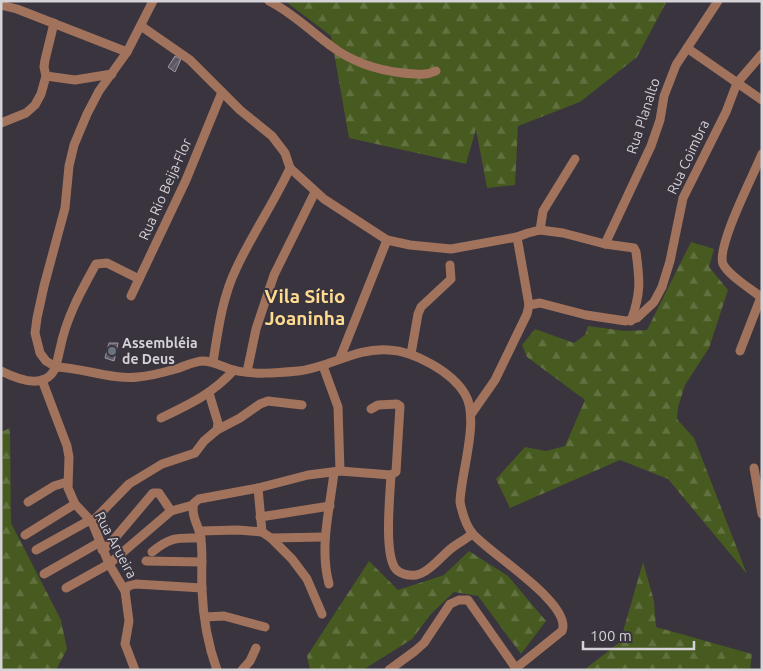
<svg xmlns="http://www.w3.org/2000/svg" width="763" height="671" font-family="Ubuntu,sans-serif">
	<defs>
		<pattern id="forest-firs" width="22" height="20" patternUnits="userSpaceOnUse" patternTransform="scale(1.25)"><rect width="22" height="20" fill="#475a20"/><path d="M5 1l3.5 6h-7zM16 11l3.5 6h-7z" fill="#617140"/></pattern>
		<pattern id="building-hatch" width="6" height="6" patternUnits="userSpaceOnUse" patternTransform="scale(1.25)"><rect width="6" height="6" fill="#5c5762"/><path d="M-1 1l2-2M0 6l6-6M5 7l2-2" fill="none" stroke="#726e78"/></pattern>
	</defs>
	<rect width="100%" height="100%" fill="#39343e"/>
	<g fill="url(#forest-firs)">
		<polygon points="285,1 667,1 637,57 580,102 518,126 515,185 487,188 476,129 466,164 349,138 331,36"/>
		<polygon points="691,242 714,249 709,267 728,290 709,348 685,385 678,407 677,419 694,438 747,574 668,479 620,460 510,508 496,479 525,447 546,451 565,446 585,400 527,357 522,345 535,329 574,343 585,335 588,326 625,331 647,330"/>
		<polygon points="10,428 11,523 61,620 67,649 56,670 1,670 1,432"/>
		<polygon points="469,551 508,576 546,621 521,654 478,596 454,592 431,614 412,639 363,670 310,670 307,656 369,561 398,590 444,575"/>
		<polygon points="643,562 654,601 656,627 752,654 750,670 584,670 620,642"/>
	</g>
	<g fill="url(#building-hatch)" stroke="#9c97a3">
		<polygon points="175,56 181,59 175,72 168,67"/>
		<polygon points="109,343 118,343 114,361 105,358"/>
	</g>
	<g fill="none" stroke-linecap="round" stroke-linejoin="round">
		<g stroke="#a1725c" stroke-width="9">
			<path d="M269 1C293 13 310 31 331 46 352 62 376 70 403 73 415 74 425 76 436 71"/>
			<polyline points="1,5 17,9 127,52"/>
			<path d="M141 26 190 60 240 110 272 136 285 153 290 168 324 199 387 240 410 245 451 249 517 237 528 233 540 230 563 233 605 244 634 248 636 252C640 281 641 293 631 321"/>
			<polyline points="687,48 762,100"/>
			<polyline points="46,76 75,80 112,74"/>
			<polyline points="1,123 26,113 35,105 41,94 46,76 44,67 45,60 54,23"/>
			<polyline points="540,230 543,211 575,159"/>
			<polyline points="605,244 651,146 660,120 664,96 676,65 718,1"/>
			<polyline points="131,296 186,180 222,92"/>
			<polyline points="529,305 540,303 586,315 626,321 637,318 654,302 662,287 670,261 683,198 726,112 737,83 762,54"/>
			<path d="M740 351 761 297C751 289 728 275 723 264 716 247 754 174 762 154"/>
			<polyline points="411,354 418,314 421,307 451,279 450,265"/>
			<polyline points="340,358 387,240"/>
			<path d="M213 362C218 331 222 298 236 269 252 234 274 203 290 168"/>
			<polyline points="323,366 338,407 340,471"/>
			<path d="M56 367C83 368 113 380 138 377 152 376 165 372 179 368 187 365 195 361 204 361 215 362 223 367 233 370 253 375 277 373 298 371 329 368 356 347 389 350 414 351 452 372 465 394 480 419 461 472 460 502 462 512 466 526 473 534 490 554 573 604 562 631L516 668"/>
			<polyline points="56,367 46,361 40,353 35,333 37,318 44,286 65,208 69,166 74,145 87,114 99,91 127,52 153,1"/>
			<path d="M1 371C13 377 33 385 45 379 57 373 57 360 60 349 66 318 81 291 96 264L107 263 139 279"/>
			<polyline points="247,372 256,329 274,275 315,192"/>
			<polyline points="42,380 67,446 69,457 68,488 75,504 92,522 109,564 125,591 129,621 125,644 135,670"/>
			<polyline points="472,413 495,380 527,314 529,305 517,237"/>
			<path d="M161 418C190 404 212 394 234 370"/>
			<polyline points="217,430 240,418 260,404 268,401 302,405"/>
			<polyline points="754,468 762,514"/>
			<path d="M391 475C390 495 384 552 395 568 399 574 409 576 416 575 430 572 442 555 453 547 460 542 466 539 472 534"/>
			<polyline points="258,488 262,532"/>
			<polyline points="28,502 54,486 67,482"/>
			<polyline points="260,517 330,506"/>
			<polyline points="92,522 129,484 162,464 195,453 204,441 217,430 218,423 209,393"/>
			<polyline points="200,531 238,530 262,532 271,538 292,559 307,579 322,614"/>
			<polyline points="25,535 75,504"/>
			<polyline points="271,538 325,537"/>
			<polyline points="36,550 90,520"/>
			<polyline points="102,550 109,545 153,493 159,493 171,511"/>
			<path d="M152 552C171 536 178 538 201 538"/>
			<polyline points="146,561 202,562"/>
			<polyline points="44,574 100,542"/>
			<path d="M329 584C319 547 330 509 334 472"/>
			<polyline points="66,588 109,564 171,511 193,505"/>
			<polyline points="125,591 128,586 136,584 202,588"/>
			<polyline points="205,617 224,616 265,627"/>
			<path d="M217 670C208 645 203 617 202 590 201 573 203 556 201 540 200 527 190 516 194 503L199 499 258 488 308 475 340 471 391 475 396 472 400 406 397 404 378 405 371 409"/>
			<polyline points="242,670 250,661 256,648"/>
			<polyline points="389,670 415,651 424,643 450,604 459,600 468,600 517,670"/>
		</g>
	</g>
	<circle fill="#6b7280" stroke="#39343e" stroke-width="2" cx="112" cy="351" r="5"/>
	<g text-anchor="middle" stroke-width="4" stroke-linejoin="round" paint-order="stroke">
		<g font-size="14" fill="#d5d2d8" stroke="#39343e">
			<text transform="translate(643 116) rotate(-72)" y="5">Rua Planalto</text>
			<text transform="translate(688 157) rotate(-65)" y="5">Rua Coimbra</text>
			<text transform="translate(165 189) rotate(-66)" y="5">Rua Rio Beija-Flor</text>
			<text transform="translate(116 545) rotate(62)" y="5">Rua Arueira</text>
		</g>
		<g font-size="14" font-weight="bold" fill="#d5d2d8" stroke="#39343e" text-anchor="start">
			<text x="122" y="348">Assembléia<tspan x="122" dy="16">de Deus</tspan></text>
		</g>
		<g font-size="19" font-weight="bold" fill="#fedb91" stroke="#39343e">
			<text x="305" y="303">Vila Sítio<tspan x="305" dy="22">Joaninha</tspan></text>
		</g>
	</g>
	<rect width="763" height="671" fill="none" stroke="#d5d2d8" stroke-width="5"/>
	<path d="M583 641v8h111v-8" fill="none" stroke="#d5d2d8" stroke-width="2.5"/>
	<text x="590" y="641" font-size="15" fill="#d5d2d8" stroke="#39343e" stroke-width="4" paint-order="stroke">100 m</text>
</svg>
